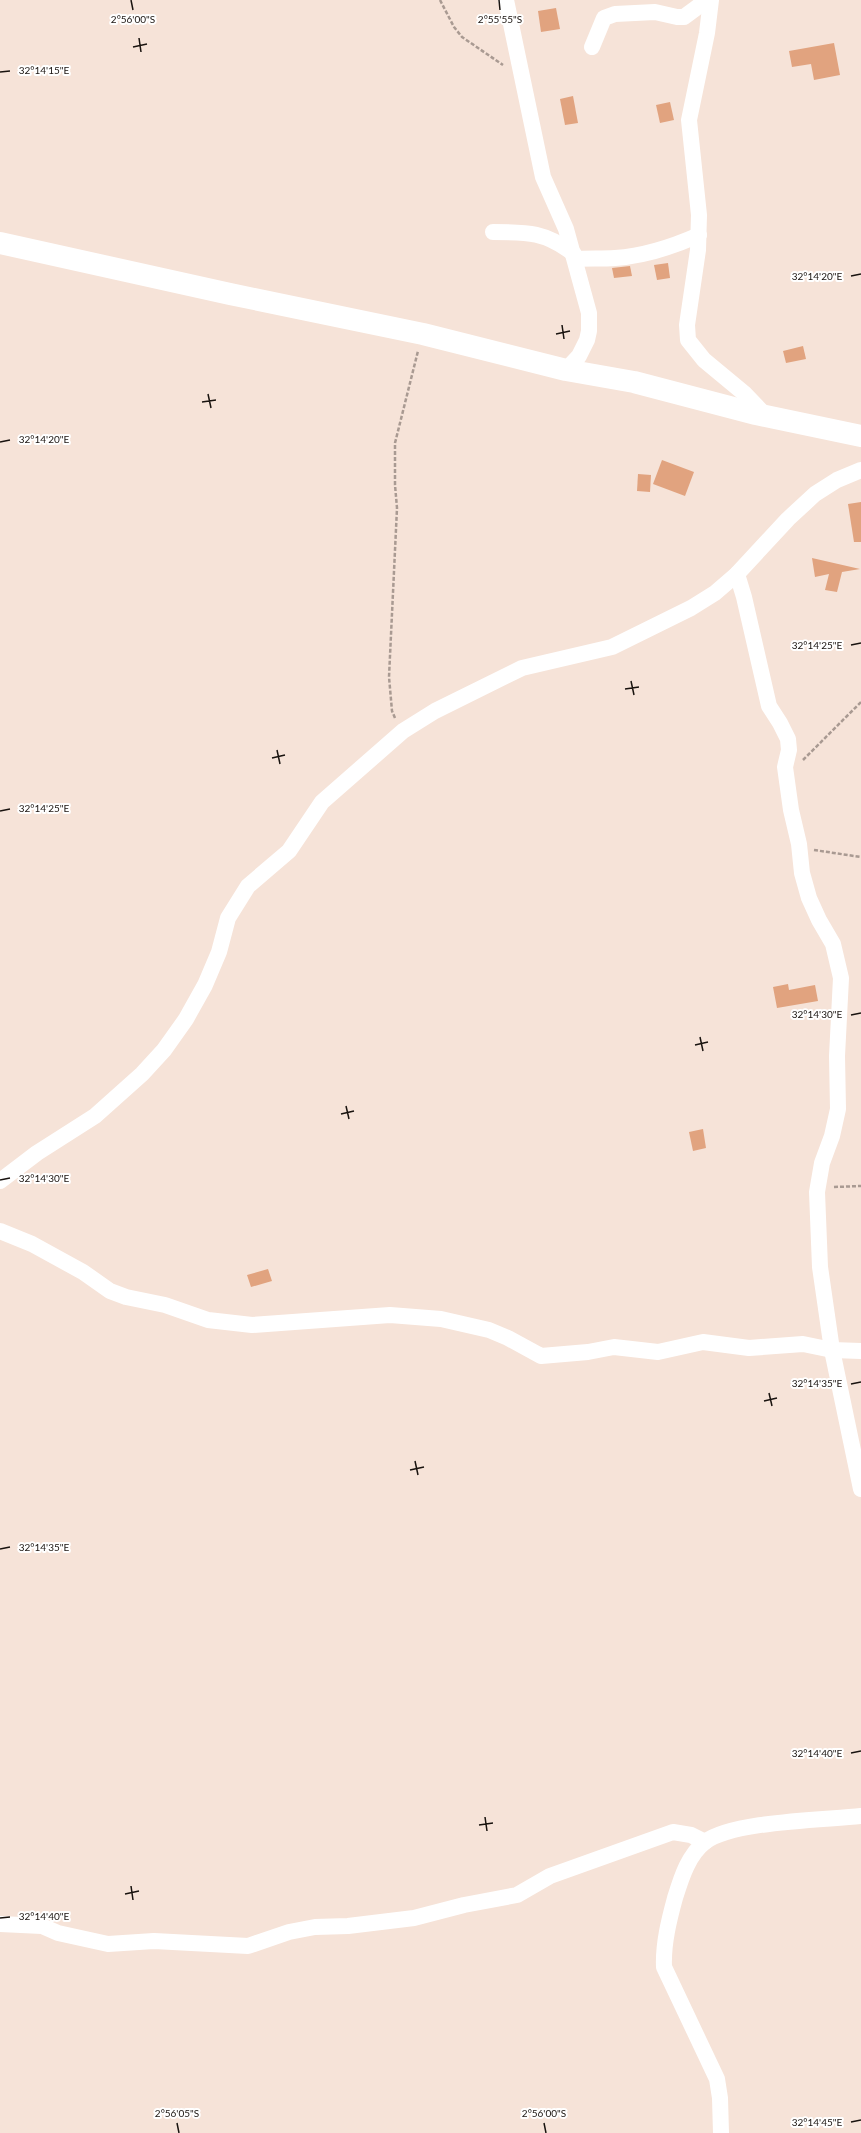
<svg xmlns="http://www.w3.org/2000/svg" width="861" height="2133" font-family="Lato,sans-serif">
	<rect width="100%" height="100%" fill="#f6e3d8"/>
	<g fill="#e1a37f">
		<polygon points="556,8 560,29 541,32 538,11"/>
		<polygon points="834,43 840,75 814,80 811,64 792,67 789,51"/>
		<polygon points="573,96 578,123 565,125 560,99"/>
		<polygon points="670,102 674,120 660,123 656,105"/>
		<polygon points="668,263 670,278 657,280 654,265"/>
		<polygon points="630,266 632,276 614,278 612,268"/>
		<polygon points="803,346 806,359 786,363 783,351"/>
		<polygon points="662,460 694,472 685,496 653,484"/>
		<polygon points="638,474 651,475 650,492 637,491"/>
		<polygon points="861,502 861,542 854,542 848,504"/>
		<polygon points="812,558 860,569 842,572 837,592 825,590 829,574 815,577"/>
		<polygon points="788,984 789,990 815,985 818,1001 777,1008 773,987"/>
		<polygon points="703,1129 706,1148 693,1151 689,1132"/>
		<polygon points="268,1269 272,1281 251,1287 247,1275"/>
	</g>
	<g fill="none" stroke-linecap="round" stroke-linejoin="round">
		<g stroke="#a99a92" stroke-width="2.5" stroke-dasharray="4 2" stroke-linecap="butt">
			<polyline points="440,0 454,27 462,37 503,65"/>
			<polyline points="395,718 392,711 389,677 397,508 395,485 395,443 418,351"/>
			<polyline points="803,760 861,702"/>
			<polyline points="814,850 861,857"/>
			<polyline points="834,1187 861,1186"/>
		</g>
		<g stroke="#fff" stroke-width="16">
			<polyline points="506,0 543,177 566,229 589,313 589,331 587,340 579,356 566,370"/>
			<polyline points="711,0 707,33 689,120 699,215 698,250 687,325 688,340 704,360 745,394 766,416"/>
			<polyline points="592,47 604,18 615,14 655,12 677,17 684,17 707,0"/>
			<path d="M493 232C528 232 546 232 574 254"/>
			<path d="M575 259C588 258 602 259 615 258 644 256 672 247 699 235"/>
			<polyline points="737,574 744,597 769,706 780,723 788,739 789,750 785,767 791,810 799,844 802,873 809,898 819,920 833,944 841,978 837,1056 838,1109 832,1136 822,1163 817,1192 820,1267 832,1350 861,1489"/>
			<polyline points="0,1181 37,1153 95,1116 142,1074 164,1050 186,1019 205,985 219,952 228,918 248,886 289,851 322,802 403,731 435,711 522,668 612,647 691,608 715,593 737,574 788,519 815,494 837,480 861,470"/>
			<polyline points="0,1231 32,1244 83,1272 110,1291 126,1297 165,1305 208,1320 252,1325 390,1315 441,1319 489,1330 508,1338 541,1356 588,1352 614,1347 658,1352 703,1342 749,1348 803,1344 832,1350 861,1351"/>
			<polyline points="0,1924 42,1926 58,1933 108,1944 154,1941 248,1946 289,1932 315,1927 348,1926 414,1918 464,1905 517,1895 550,1876 673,1832 691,1835 705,1842"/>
			<path d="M721 2133 720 2098 717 2079 664 1967C663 1944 669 1920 675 1898 681 1879 688 1855 705 1842 732 1821 825 1820 861 1816"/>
		</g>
		<polyline stroke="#fff" stroke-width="22" points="0,243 230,294 423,334 566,370 634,382 756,414 861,436"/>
	</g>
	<path fill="none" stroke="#19130f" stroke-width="1.5" d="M131 0 133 10M499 0 500 10M139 38 141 52M133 47 147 44M0 72 10 71M851 276 861 274M562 325 564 339M556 334 570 331M208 394 211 408M202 402 216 400M0 442 10 440M851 645 861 643M631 681 634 695M625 689 639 687M277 750 280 764M272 758 285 755M0 811 10 809M851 1015 861 1013M700 1037 703 1051M695 1045 708 1042M346 1106 349 1119M341 1114 354 1111M0 1180 10 1178M851 1384 861 1382M769 1393 772 1406M764 1401 777 1398M415 1461 418 1475M410 1470 424 1467M0 1549 10 1547M851 1753 861 1751M485 1817 487 1831M479 1825 493 1823M131 1886 133 1900M125 1894 139 1891M0 1918 10 1917M851 2122 861 2120M177 2123 179 2133M544 2123 546 2133"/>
	<g font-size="10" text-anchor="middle" fill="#19130f" stroke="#fff" stroke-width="4" stroke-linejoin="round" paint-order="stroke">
		<text x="133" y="23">2°56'00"S</text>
		<text x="500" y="23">2°55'55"S</text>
		<text x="44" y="74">32°14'15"E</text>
		<text x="817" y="280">32°14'20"E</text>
		<text x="44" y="443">32°14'20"E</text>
		<text x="817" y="649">32°14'25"E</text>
		<text x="44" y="812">32°14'25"E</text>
		<text x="817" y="1018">32°14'30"E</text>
		<text x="44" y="1182">32°14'30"E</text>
		<text x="817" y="1387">32°14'35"E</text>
		<text x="44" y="1551">32°14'35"E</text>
		<text x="817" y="1757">32°14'40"E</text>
		<text x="44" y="1920">32°14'40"E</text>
		<text x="177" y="2117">2°56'05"S</text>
		<text x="544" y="2117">2°56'00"S</text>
		<text x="817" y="2126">32°14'45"E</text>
	</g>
</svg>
